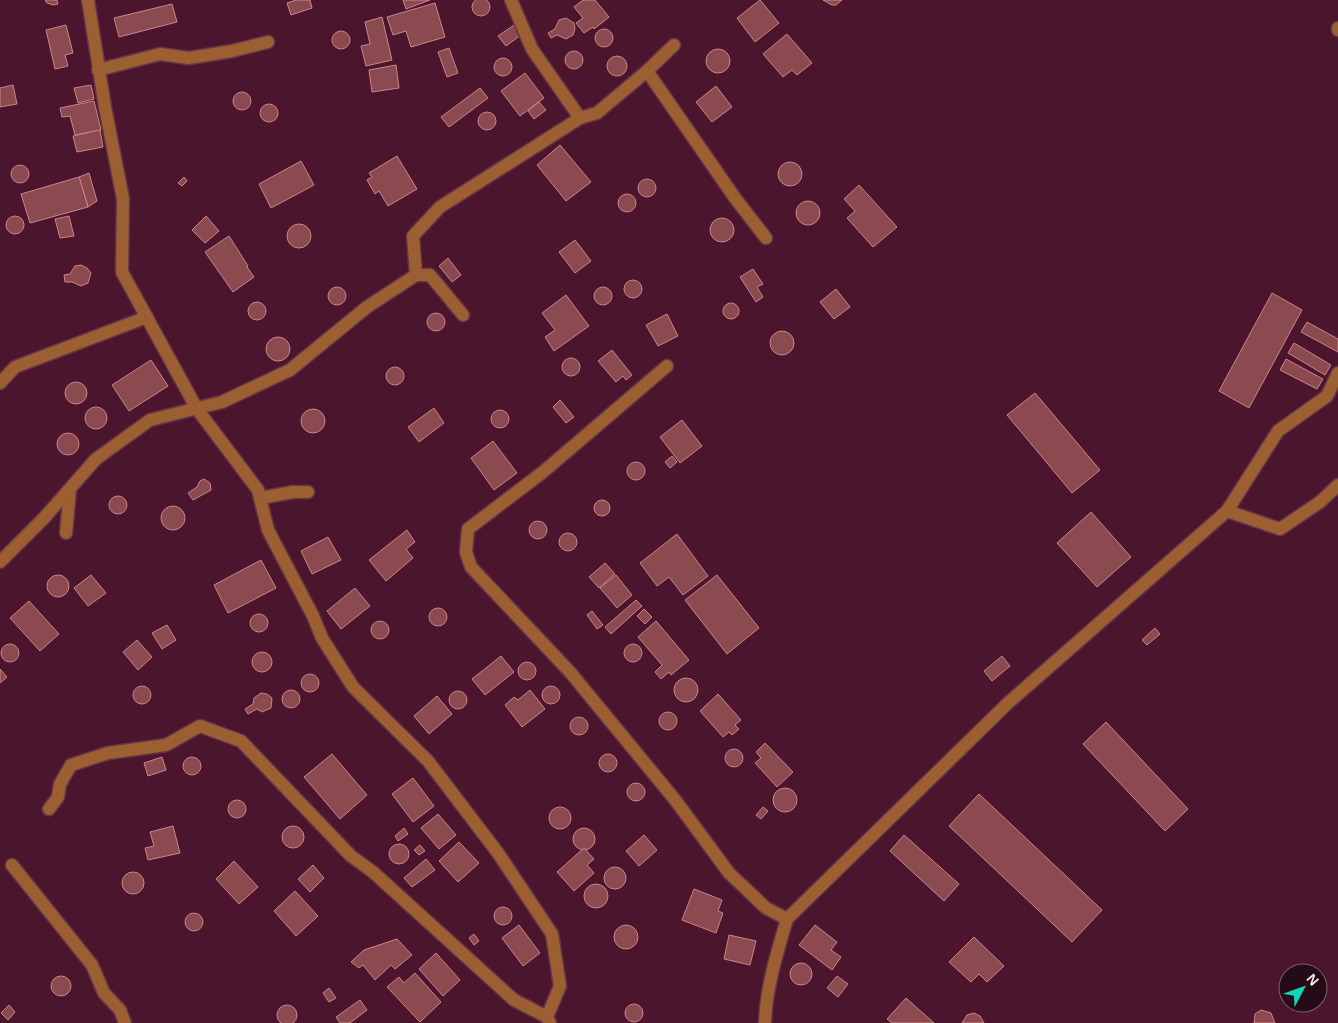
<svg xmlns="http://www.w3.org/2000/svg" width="1338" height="1023" font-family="Arial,sans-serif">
	<rect width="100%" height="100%" fill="#4c152e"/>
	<g fill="#8b4a4f" stroke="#cc8589">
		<circle cx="481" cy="7" r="9"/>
		<polygon points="45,0 57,0 58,4 53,5 47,3"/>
		<polygon points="296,0 310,0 312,8 291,15 287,3"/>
		<polygon points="403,0 430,0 406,9"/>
		<polygon points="583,0 595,0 609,17 594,29 593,27 584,33 576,23 583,18 574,7"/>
		<polygon points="760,0 779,23 755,42 737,18"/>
		<polygon points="823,0 842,0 836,5 832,5"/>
		<polygon points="435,3 445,37 411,47 406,31 393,35 387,17"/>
		<polygon points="172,4 177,22 119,37 114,18"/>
		<polygon points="382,17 392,60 366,66 361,46 370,44 365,22"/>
		<polygon points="566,18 574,23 575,29 573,35 566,39 557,35 551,38 548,33 555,29 559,20"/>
		<polygon points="66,25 73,53 65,55 68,66 55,69 46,30"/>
		<polygon points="514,25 521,35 506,46 498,36"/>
		<circle cx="604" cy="38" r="9"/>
		<circle cx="341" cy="40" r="9"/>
		<polygon points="787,34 812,63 797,75 792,70 783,77 763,54"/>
		<polygon points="449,48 458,73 447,77 438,52"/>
		<circle cx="718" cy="61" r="12"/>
		<circle cx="574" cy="60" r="9"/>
		<circle cx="617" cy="66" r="10"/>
		<circle cx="503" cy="67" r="9"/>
		<polygon points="396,65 399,88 372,92 369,70"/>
		<polygon points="525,73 544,98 520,116 501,91"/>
		<polygon points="13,85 17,104 0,107 0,88"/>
		<polygon points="91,85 94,99 78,103 74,88"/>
		<polygon points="716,86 732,107 712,122 696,102"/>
		<polygon points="480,88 488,98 449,127 441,117"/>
		<circle cx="242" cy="101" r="9"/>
		<polygon points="94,101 101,130 75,135 70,116 62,117 60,108"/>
		<polygon points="539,102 546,110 534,119 528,111"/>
		<circle cx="269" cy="113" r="9"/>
		<circle cx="487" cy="121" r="9"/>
		<polygon points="100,130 103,147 77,152 73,136"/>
		<polygon points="560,145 591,182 566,201 537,165"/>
		<polygon points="397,156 417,189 388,206 379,191 375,194 367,180 372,177 369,173"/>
		<polygon points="301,161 314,185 271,208 259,184"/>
		<circle cx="790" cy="174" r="12"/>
		<circle cx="20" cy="174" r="9"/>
		<polygon points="89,173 97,201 88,207 79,177"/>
		<polygon points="79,177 88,207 30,223 21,194"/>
		<polygon points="184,177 187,181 182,186 178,183"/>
		<circle cx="647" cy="188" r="9"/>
		<polygon points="859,185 897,227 873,247 847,218 855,211 844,199"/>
		<circle cx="627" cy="203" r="9"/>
		<circle cx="808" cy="213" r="12"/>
		<polygon points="69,216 74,236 60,238 55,219"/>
		<polygon points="206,216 219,231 205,243 192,230"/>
		<circle cx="15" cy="225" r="9"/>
		<circle cx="722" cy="230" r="12"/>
		<circle cx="299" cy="236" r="12"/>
		<polygon points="229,236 248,266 247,267 254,277 233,292 205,252"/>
		<polygon points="575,240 591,261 575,273 559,252"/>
		<polygon points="448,258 461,275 452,282 439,266"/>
		<polygon points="81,265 87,268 91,273 88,283 81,286 72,282 65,282 64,275 70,274 75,266"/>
		<polygon points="753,269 763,284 757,287 763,297 756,302 740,277"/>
		<circle cx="633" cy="289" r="9"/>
		<circle cx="337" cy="296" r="9"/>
		<circle cx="603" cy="296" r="9"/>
		<polygon points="836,289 850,307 834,319 820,302"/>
		<polygon points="1272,293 1302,310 1249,408 1219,391"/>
		<polygon points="566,295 589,326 554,351 545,337 555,330 542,313"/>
		<circle cx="257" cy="311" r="9"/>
		<circle cx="731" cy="311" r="8"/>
		<circle cx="436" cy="322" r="9"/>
		<polygon points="667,314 678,336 658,346 646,325"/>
		<polygon points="1307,322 1338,339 1338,352 1301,332"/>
		<circle cx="782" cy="343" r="12"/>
		<circle cx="278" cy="349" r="12"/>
		<polygon points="1294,343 1331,365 1325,375 1288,353"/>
		<polygon points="612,350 632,375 626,380 623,376 616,382 598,361"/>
		<circle cx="571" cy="367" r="9"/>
		<polygon points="1286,359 1323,379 1317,389 1280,370"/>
		<polygon points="151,360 168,386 129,411 112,385"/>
		<circle cx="395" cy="376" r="9"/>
		<circle cx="76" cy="393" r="11"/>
		<polygon points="1035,393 1100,470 1072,493 1007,415"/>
		<polygon points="560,400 574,417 566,423 553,407"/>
		<circle cx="96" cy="418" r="11"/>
		<polygon points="434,408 444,423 419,442 408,427"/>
		<circle cx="313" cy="421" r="12"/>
		<circle cx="500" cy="419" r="9"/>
		<polygon points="682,420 702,446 680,463 660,437"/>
		<circle cx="68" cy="444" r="11"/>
		<polygon points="493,441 517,473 494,490 471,458"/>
		<polygon points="672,456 677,462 670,468 665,462"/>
		<circle cx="636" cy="471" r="9"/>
		<polygon points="204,479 210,483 211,490 193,500 188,493 197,487 200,481"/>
		<circle cx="118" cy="505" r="9"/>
		<circle cx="602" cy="508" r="8"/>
		<circle cx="173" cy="518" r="12"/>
		<polygon points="1091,512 1131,557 1097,587 1057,543"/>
		<circle cx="538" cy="530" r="9"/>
		<polygon points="407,530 415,542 406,549 413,558 386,581 369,560"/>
		<circle cx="568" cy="542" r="9"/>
		<polygon points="677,534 708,576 683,595 669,577 657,586 640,563"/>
		<polygon points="328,537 341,560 312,574 301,551"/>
		<polygon points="261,560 276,588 228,613 214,585"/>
		<polygon points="605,563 615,574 599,588 589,577"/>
		<circle cx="58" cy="586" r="11"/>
		<polygon points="91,575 106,593 88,606 74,588"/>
		<polygon points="616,575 632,595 617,608 600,588"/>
		<polygon points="717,575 759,628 727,654 685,600"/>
		<polygon points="355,588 370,606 341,629 327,611"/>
		<polygon points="636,600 642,606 611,634 605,627"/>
		<polygon points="29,601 59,634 40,651 10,618"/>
		<circle cx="438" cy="617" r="9"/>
		<polygon points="644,609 652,617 645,624 637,616"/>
		<polygon points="592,611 603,625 597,629 587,615"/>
		<circle cx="259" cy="623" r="9"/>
		<polygon points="656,621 689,660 671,675 669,672 661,679 655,672 662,665 638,637"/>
		<circle cx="380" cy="630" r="9"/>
		<polygon points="167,625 176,640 162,649 152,633"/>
		<polygon points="1155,628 1160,634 1147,645 1142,640"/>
		<polygon points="137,640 152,657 138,670 123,652"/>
		<circle cx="10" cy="653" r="9"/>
		<circle cx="633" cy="653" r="9"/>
		<circle cx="262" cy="662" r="10"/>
		<polygon points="501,656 514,672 485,695 472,679"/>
		<polygon points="1002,656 1010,666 992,681 984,671"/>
		<circle cx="527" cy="671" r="9"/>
		<polygon points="0,669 7,677 0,683"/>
		<circle cx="310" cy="683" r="9"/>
		<circle cx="686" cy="690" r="12"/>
		<circle cx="551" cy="695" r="9"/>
		<circle cx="142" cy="695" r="9"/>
		<polygon points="530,690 545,709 522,727 505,705 514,697 518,700"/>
		<circle cx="291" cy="699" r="9"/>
		<circle cx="458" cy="700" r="9"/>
		<polygon points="261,693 267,694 272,698 271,708 262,712 257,709 248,714 245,709 253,704 254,698"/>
		<polygon points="718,694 741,720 735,725 739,729 732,735 729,732 723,737 700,711"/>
		<polygon points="437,696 452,714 429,734 414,716"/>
		<circle cx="668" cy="721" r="9"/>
		<circle cx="579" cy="726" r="9"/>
		<polygon points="1106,722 1188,809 1165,831 1083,744"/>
		<polygon points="765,743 793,772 777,787 755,763 761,758 756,752"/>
		<circle cx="734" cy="758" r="9"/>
		<polygon points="332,754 367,795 340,819 304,777"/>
		<circle cx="608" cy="763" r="9"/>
		<polygon points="162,757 166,770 148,776 144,763"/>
		<circle cx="192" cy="766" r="9"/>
		<polygon points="413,778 434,806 413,822 392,794"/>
		<circle cx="636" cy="792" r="9"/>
		<circle cx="785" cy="800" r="12"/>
		<polygon points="979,794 1102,910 1072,942 949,826"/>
		<circle cx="237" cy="809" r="9"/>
		<polygon points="763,807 768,811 761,819 756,815"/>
		<circle cx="560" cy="818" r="11"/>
		<polygon points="438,814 456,835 439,849 421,828"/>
		<polygon points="173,826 180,853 148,860 145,848 154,846 150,832"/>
		<circle cx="293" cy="837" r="11"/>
		<polygon points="404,828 408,834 398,841 395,836"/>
		<circle cx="584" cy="839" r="11"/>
		<polygon points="644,835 657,850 639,866 626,851"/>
		<polygon points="904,835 959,884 944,901 890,851"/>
		<polygon points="459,842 479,863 458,882 439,861"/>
		<circle cx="399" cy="854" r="10"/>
		<polygon points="420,845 425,851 419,855 414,850"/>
		<polygon points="584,848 594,859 587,865 594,873 574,891 557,872"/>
		<polygon points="426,859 435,870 412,887 404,878"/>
		<polygon points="234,861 258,887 239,904 216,879"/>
		<polygon points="313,865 324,878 310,892 298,879"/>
		<circle cx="615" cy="878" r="11"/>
		<circle cx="133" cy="883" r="11"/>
		<circle cx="596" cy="896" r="12"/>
		<polygon points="694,889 722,900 718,911 723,913 716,933 682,920"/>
		<polygon points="295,891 318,916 296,936 274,911"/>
		<circle cx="503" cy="916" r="9"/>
		<circle cx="194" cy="922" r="9"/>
		<polygon points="519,925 540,953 523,966 502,938"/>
		<polygon points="815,925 837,942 831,950 841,957 832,970 799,945"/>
		<circle cx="626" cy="937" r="12"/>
		<polygon points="474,934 479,941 474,945 469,938"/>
		<polygon points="729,935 756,941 750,965 724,959"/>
		<polygon points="974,937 1004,966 987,982 979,974 971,982 949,962"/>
		<polygon points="397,939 412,955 395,969 391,965 375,980 363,965 359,968 351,962 364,950"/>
		<polygon points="436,953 460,980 443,996 419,969"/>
		<circle cx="801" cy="974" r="11"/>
		<polygon points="415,973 441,1002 420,1022 387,987 399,977 404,983"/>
		<polygon points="837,976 848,984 838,997 827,988"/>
		<circle cx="61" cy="986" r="10"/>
		<polygon points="329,988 336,998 329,1002 323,993"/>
		<polygon points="906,998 934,1023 892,1023 887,1019"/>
		<polygon points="360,1000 367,1010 350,1023 340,1023 336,1017"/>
		<circle cx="634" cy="1013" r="9"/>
		<polygon points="9,1005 15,1012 8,1020 1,1013"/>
		<circle cx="287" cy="1015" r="10"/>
		<polygon points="1261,1010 1271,1013 1275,1023 1254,1023 1255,1014"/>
		<polygon points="974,1013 980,1016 984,1023 962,1023 967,1015"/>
	</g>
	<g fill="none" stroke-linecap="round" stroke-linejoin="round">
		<g stroke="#643349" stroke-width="15">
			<g id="minor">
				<polyline points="88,0 105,107 123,199 122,272 197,409 258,490 268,530 313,616 322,638 353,687 428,761 498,853 552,934 560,986 547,1017 550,1023"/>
				<polyline points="511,0 532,49 580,118"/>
				<polyline points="1338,28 1338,30"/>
				<polyline points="98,70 160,54 189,58 232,51 268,42"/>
				<polyline points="647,71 735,198 766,238"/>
				<polyline points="416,275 430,275 463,315"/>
				<polyline points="667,366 543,472 468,529 466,552 471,567 570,672 676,801 729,873 766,908 787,919"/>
				<polyline points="0,383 15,367 147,317"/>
				<polyline points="260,498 293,492 308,492"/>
				<polyline points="1227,511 1280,529 1320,502 1338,485"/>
				<polyline points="66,533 70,490"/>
				<polyline points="0,562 44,518 96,459 150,420 222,402 290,370 367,307 416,275 413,236 440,207 580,118 597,113 647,71 674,45"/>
				<polyline points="49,809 58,797 60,784 71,765 108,753 166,745 200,726 241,741 351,856 373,872 514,1000 547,1017"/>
				<polyline points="12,865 92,965 104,993 120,1010 125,1023"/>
				<path d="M765 1023C766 988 777 953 787 919L1008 703 1227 511 1278 431 1327 396 1338 373"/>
			</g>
		</g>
		<use href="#minor" stroke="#9c5f31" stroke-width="12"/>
	</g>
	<g transform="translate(1303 988) rotate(49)"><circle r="24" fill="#240b15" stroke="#7a656d"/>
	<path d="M0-4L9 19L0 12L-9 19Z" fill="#11d5b4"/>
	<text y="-8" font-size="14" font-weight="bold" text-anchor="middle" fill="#faebf0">N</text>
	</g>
</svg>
